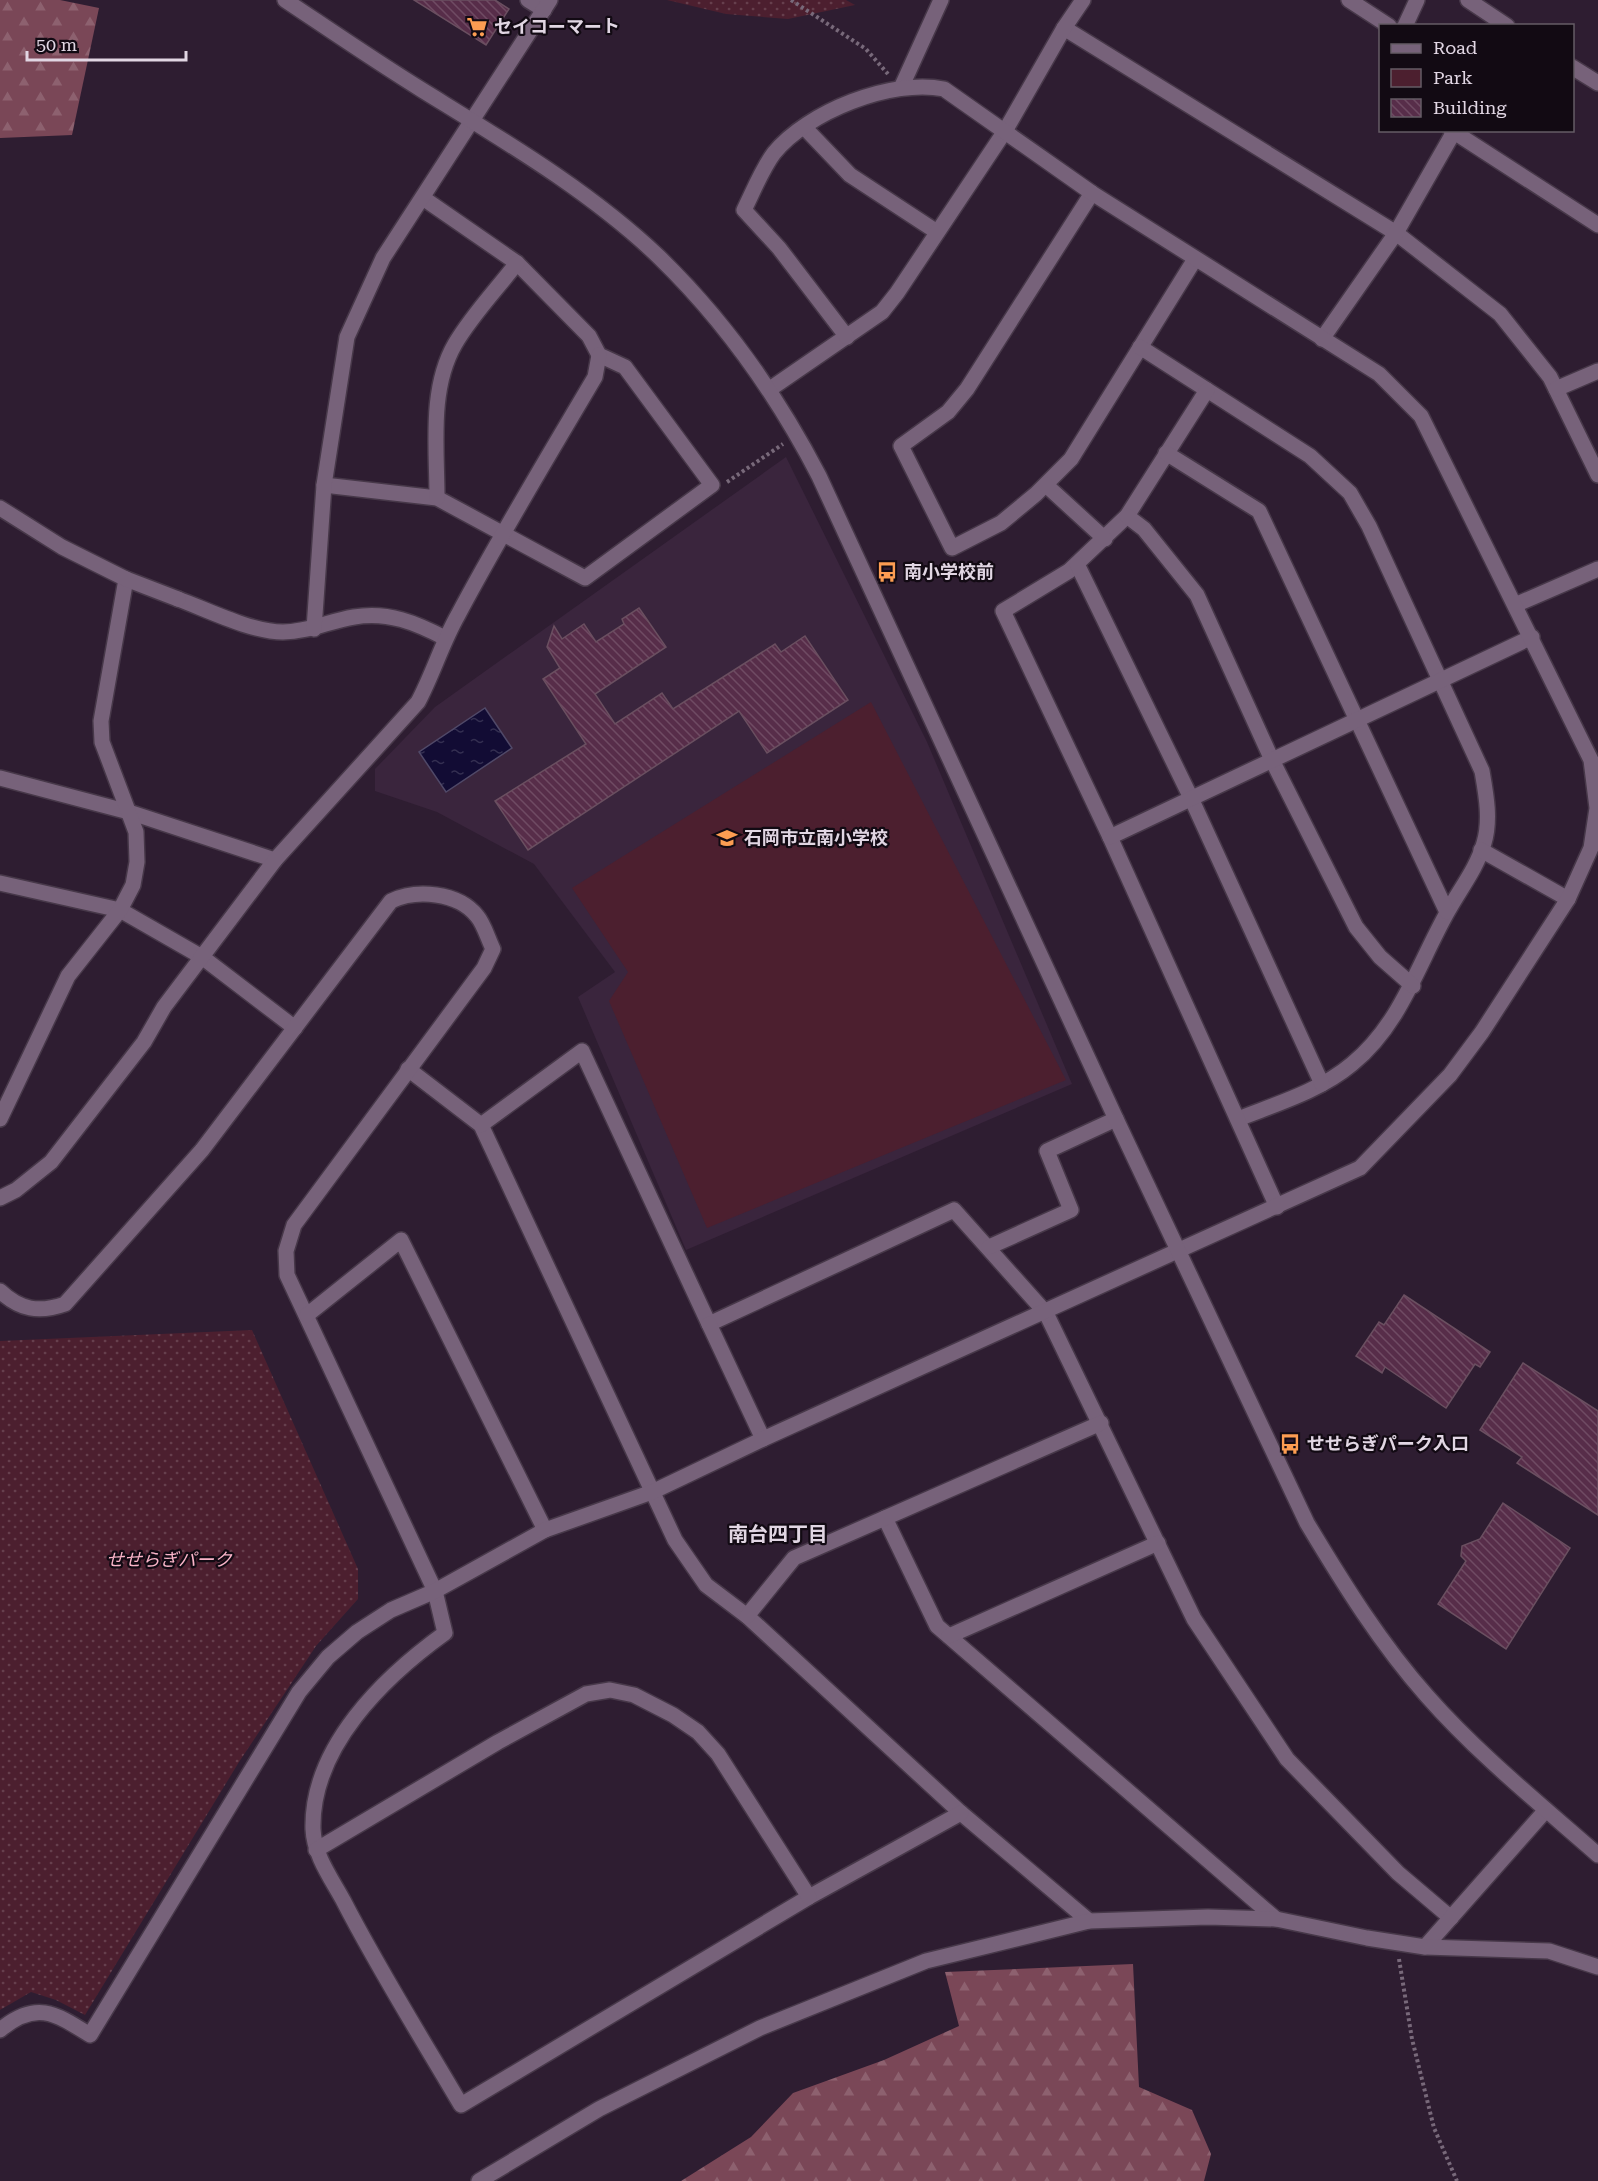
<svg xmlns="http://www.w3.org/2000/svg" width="1598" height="2181" font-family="'Roboto Serif','Noto Sans JP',serif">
	<defs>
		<pattern id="green-dots" width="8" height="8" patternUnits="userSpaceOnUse" patternTransform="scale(1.5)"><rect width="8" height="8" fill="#4c1f2f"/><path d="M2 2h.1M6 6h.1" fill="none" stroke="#663f4d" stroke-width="1.8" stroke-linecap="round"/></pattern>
		<pattern id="forest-firs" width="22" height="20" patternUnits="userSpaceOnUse" patternTransform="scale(1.5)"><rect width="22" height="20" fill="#7a4757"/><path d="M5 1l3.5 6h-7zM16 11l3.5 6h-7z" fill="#8d616f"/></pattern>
		<pattern id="water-ripples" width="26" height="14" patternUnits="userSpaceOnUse" patternTransform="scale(1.5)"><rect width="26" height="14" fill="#120c34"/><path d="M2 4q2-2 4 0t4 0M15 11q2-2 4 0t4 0" fill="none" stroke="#342f51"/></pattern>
		<pattern id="building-back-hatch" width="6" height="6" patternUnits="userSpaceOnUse" patternTransform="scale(1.5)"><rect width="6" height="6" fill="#572d49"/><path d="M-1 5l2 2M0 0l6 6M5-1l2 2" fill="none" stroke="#6f4b63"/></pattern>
	</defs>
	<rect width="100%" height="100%" fill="#2e1d31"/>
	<polygon fill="#3a253d" points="786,457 927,742 1072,1084 686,1250 578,997 615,972 534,864 437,812 375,791 375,769 435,707"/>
	<g fill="url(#green-dots)">
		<polygon points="667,0 846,0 855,5 788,19 726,14"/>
		<polygon points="252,1330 358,1569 358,1599 316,1646 239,1762 85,2015 56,2000 31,1992 0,2010 0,1341"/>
	</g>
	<g fill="url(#forest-firs)">
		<polygon points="0,0 60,0 99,8 72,135 0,138"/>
		<polygon points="1133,1964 1139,2087 1192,2110 1211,2154 1204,2181 681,2181 751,2137 793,2093 884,2060 959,2026 945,1972"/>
	</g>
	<polygon fill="#4c1f2f" points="871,702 1066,1080 707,1228 609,1001 628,972 572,888"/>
	<polygon fill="url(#water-ripples)" stroke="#504968" stroke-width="1.5" points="485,708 512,748 446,792 419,752"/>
	<g fill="url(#building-back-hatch)" stroke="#6a4f60" stroke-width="1.5">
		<polygon points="414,0 495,0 509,9 486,45"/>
		<polygon points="639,608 666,647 595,694 615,724 662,693 673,709 775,644 781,652 805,636 848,700 767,753 739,711 528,850 495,801 586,744 543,679 560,668 547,647 554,626 562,639 584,624 596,642 624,624 622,619"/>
		<polygon points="1404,1295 1490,1352 1480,1367 1475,1364 1446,1408 1385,1367 1382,1373 1356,1356 1379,1322 1384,1325"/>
		<polygon points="1523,1363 1598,1411 1598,1515 1517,1463 1522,1457 1480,1430"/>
		<polygon points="1503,1503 1570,1548 1506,1649 1438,1604 1466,1561 1461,1556 1462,1546 1480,1539"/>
	</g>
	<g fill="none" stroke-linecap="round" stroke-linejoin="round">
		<g stroke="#473849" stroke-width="18">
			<g id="minor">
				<polyline points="528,0 544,10"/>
				<polyline points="1349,0 1389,26"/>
				<polyline points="1468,0 1507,26"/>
				<polyline points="1405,26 1417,0"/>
				<polyline points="1064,28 1396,233 1500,314 1550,377 1598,475"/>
				<polyline points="1572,67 1598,83"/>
				<polyline points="901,88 941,0"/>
				<polyline points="804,127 850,175 937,232"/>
				<polyline points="1451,130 1598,225"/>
				<polyline points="1092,193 967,389 948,412 901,446 952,548 1001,523 1036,494 1071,459 1195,259"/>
				<polyline points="1322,339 1396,233 1455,130"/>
				<path d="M1140 347 1310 456 1350 493 1369 526 1482 771C1486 794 1491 820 1484 843 1477 868 1460 889 1448 911 1418 964 1401 1024 1352 1064 1320 1091 1276 1104 1238 1119"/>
				<polyline points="770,389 882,312 897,293 1005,131 1064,28 1083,0"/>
				<polyline points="1556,389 1598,371"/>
				<polyline points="1207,390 1127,516 1069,571 1003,611 1110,837 1277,1207"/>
				<polyline points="1166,453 1259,511 1447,912"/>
				<polyline points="324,485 437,498 585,578 712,485 625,367 599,355 589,336 517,263 423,198"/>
				<polyline points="1046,485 1105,539"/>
				<path d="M437 498C437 448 429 389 455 344 472 315 497 289 517 263"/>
				<polyline points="1127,516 1144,529 1197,595 1272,760 1356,927 1380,957 1413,986"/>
				<polyline points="1077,564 1191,798 1322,1084"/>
				<path d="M178 599C208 610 251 632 283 632 308 632 329 621 354 617 388 611 416 623 445 638"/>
				<polyline points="1515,605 1598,569"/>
				<polyline points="314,629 324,485 347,337 383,258 550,0"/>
				<polyline points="0,778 129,812 275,860"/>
				<polyline points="1110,837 1532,637"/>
				<polyline points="1481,850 1568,899"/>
				<polyline points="0,883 120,910 202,957 295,1028"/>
				<polyline points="408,1069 481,1125 675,1540 706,1585 747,1616 961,1813 1089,1921"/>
				<polyline points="0,1119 68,976 120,910 133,885 137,862 136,832 102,742 101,721 126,579"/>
				<polyline points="481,1125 582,1051 709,1324 954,1210 1046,1313 1194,1619 1287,1759 1398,1873 1451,1918"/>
				<path d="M0 1198 16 1190 51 1162 144 1042 164 1007 275 860 418 702C433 674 442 643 458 615 501 534 549 455 595 377L599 355"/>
				<polyline points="989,1247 1071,1210 1047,1151 1116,1119"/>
				<path d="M0 1291C20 1310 39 1313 65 1304L202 1150 391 901C416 889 458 892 477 916 484 924 488 939 493 949L484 968 294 1225 286 1251 287 1275 435 1591 445 1633C384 1677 311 1747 313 1829 314 1855 331 1878 343 1900 379 1970 421 2037 461 2105L809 1897 961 1813"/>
				<polyline points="307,1315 401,1240 545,1530"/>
				<polyline points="709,1324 763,1439"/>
				<polyline points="885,1518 937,1626 1276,1919"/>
				<polyline points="747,1616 794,1558 1101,1423"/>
				<polyline points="949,1636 1158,1543"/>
				<polyline points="316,1850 498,1742 586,1694 610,1690 634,1695 673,1715 698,1732 718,1754 809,1897"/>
				<polyline points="1425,1947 1546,1810"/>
				<path d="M0 2030C36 2000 55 2013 90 2035L299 1692 328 1657 357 1632 391 1610 435 1591 545 1530 652 1492 763 1439 1360 1168 1450 1075 1482 1032 1568 899 1591 848 1597 808 1591 760 1421 416 1379 374 1092 193 944 89C892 78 807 112 774 153 762 169 753 192 744 210L779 248 847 337"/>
				<polyline points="479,2181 599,2109 760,2028 926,1961 1089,1921 1208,1917 1276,1919 1367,1938 1425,1947 1549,1951 1598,1967"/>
			</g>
		</g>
		<g stroke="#473849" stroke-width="18">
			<g id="tertiary">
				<path d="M285 0C330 30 375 61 422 90 503 140 590 191 659 257 725 321 777 395 819 476L1116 1119 1307 1523C1343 1583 1380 1643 1427 1696 1478 1754 1540 1804 1598 1855"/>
				<polyline points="0,508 62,547 126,579 178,599"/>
			</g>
		</g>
		<g stroke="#78697a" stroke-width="4" stroke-dasharray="3 3" stroke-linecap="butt">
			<polyline points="791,0 866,49 888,74"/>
			<polyline points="727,482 783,444"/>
			<polyline points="1399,1959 1412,2039 1434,2128 1457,2181"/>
		</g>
		<use href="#minor" stroke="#77627a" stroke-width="15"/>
		<use href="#tertiary" stroke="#77627a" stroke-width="15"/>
	</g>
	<defs>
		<g id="supermarket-bare" transform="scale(1.62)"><path d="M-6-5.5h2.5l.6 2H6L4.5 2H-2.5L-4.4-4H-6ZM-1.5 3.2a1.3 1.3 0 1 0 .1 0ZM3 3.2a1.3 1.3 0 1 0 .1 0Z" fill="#fc9d52" stroke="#120a13" stroke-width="2.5" paint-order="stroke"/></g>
		<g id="bus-bare" transform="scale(1.62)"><path d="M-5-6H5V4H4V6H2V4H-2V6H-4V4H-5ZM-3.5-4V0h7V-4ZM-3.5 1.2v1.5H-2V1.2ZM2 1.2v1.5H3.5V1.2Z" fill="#fc9d52" stroke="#120a13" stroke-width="2.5" paint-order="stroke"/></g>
		<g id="school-bare" transform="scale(1.62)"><path d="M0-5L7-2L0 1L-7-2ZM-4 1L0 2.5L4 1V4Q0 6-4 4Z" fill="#fc9d52" stroke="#120a13" stroke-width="2.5" paint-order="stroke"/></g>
	</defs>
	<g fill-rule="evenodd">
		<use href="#supermarket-bare" x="477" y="27"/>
		<use href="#bus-bare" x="887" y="572"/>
		<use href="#school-bare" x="727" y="838"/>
		<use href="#bus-bare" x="1290" y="1444"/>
	</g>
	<g text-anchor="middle" stroke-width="4.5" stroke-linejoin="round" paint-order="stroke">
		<g font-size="18" font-weight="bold" fill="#e1d6e3" stroke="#120a13" text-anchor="start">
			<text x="494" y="33">セイコーマート</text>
			<text x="904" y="578">南小学校前</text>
			<text x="744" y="844">石岡市立南小学校</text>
			<text x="1307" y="1450">せせらぎパーク入口</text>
		</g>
		<g font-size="18" font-style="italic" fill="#f9b4c8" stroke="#120a13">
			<text x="169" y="1566">せせらぎパーク</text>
		</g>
		<g font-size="20" font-weight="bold" fill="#e1d6e3" stroke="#120a13">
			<text x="778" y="1541">南台四丁目</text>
		</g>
	</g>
	<rect x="1379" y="24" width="195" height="108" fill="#120a13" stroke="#655c66" stroke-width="1.5"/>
	<rect x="1391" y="44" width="30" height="9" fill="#77627a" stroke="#655c66" stroke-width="1.5"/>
	<text x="1433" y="54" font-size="18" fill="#e1d6e3">Road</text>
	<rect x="1391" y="69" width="30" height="18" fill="#4c1f2f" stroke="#655c66" stroke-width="1.5"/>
	<text x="1433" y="84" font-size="18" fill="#e1d6e3">Park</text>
	<rect x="1391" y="99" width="30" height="18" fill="url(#building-back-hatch)" stroke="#655c66" stroke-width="1.5"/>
	<text x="1433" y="114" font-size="18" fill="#e1d6e3">Building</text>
	<path d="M27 51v9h159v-9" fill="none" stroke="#e1d6e3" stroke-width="3"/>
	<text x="36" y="51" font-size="18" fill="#e1d6e3" stroke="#120a13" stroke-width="4.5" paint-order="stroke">50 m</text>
</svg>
